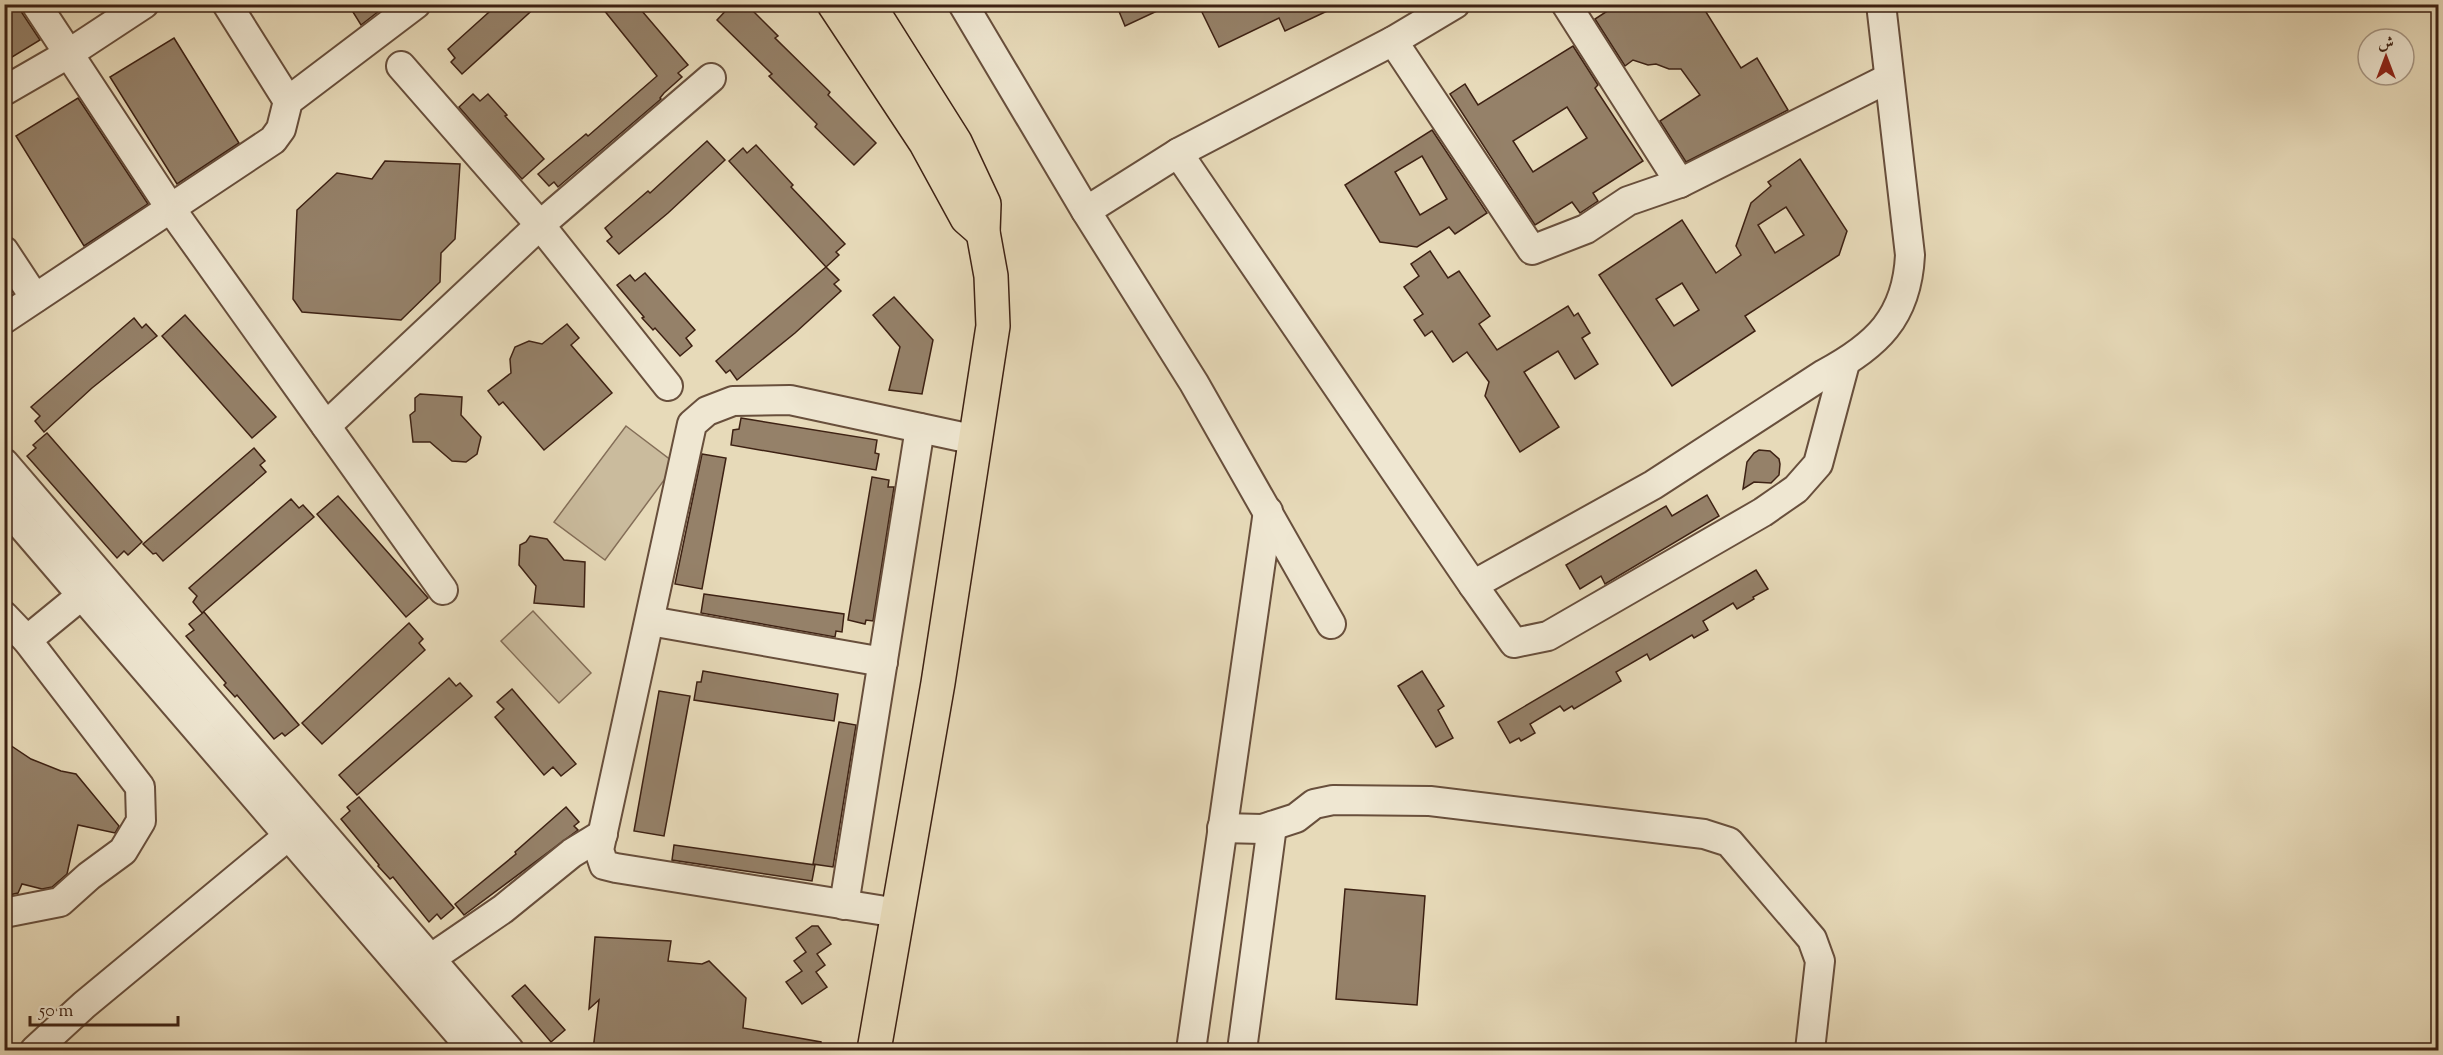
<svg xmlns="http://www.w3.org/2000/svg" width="2443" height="1055" font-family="'Sorts Mill Goudy',Amiri,serif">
	<rect width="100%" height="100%" fill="#e7dab9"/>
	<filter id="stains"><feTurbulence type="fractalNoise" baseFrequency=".00333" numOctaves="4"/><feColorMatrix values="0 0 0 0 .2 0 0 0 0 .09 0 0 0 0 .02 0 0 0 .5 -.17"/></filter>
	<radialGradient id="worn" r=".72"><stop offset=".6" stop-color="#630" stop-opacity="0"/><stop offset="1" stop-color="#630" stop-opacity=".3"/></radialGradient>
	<g fill="#cabb9d" stroke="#846e58" stroke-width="1.5">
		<polygon points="626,426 676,464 605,560 554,522"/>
		<polygon points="533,611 591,673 559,703 501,641"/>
	</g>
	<g fill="#958169" stroke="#3d2113" stroke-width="1.5" fill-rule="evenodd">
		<polygon points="4,4 20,4 22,13 40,40 4,62"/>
		<polygon points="348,4 388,4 361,25"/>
		<polygon points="498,4 539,4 462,74 451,62 455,58 448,49"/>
		<polygon points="599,4 636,4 688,65 678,73 682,77 664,93 660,98 661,99 558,187 554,182 549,186 538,174 586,134 588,136 657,76"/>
		<polygon points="732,4 746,4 778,36 775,38 830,92 828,95 876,143 854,165 815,127 817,124 769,76 772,74 717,20"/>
		<polygon points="1116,4 1172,4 1125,26"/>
		<polygon points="1198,4 1342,4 1285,31 1279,18 1219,47"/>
		<polygon points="1618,4 1701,4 1741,68 1757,58 1788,110 1686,162 1660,121 1700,95 1681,69 1669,69 1656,64 1648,65 1633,60 1625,66 1595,19"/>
		<polygon points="174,38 239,143 177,184 110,77"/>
		<path d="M1573 46 1598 85 1595 88 1643 161 1593 193 1598 201 1580 213 1572 202 1535 225 1450 94 1465 84 1478 105ZM1567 107 1587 138 1533 172 1513 141Z"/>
		<polygon points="473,94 480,101 488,94 507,115 505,116 544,159 522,179 459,107"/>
		<polygon points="78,98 148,204 84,246 16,136"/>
		<path d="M1432 130 1487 213 1455 234 1449 227 1417 247 1380 242 1345 185ZM1422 156 1447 199 1420 215 1395 172Z"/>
		<polygon points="707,141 725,160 668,213 619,254 607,241 612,237 605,228 648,191 650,193"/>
		<polygon points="756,145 793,185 791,187 845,244 836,252 839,255 826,267 729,161 743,148 747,153"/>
		<path d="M1800 159 1847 231 1839 255 1745 316 1755 331 1672 386 1599 275 1682 220 1716 273 1741 255 1736 246 1751 203 1771 186 1768 182ZM1786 207 1804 235 1775 253 1758 225ZM1682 283 1699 310 1674 326 1656 299Z"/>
		<polygon points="385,161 460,164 455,239 441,253 440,282 401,320 302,312 293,299 297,210 337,173 372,179"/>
		<polygon points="1430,251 1448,278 1459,271 1490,316 1479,324 1497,350 1568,306 1574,316 1578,313 1590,333 1582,338 1598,364 1575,379 1558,351 1524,372 1559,427 1520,452 1485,396 1489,382 1467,352 1453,362 1432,331 1425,336 1414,320 1423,314 1404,287 1419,276 1411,264"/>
		<polygon points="826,267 839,280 834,284 841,291 795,333 737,380 730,370 726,373 716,361"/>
		<polygon points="645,273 695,330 686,338 692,346 680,356 655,328 653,330 642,318 644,317 617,285 630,275 635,281"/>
		<polygon points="894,297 933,340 922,394 889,390 900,347 873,315"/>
		<polygon points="185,315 276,417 252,438 162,336"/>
		<polygon points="134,318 142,328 146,324 157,336 92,388 44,432 35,421 40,416 31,407"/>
		<polygon points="567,324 579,338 571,345 612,393 544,450 503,402 499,405 488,391 511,373 510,359 515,347 529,341 542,344"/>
		<polygon points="420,394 462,397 461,415 481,437 477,454 466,462 452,461 430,442 413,442 410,415 415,411 415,398"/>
		<polygon points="741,418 877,440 875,453 879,454 876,470 731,445 733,430 739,429"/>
		<polygon points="47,433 142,542 128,555 124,551 117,558 27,456 36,448 33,445"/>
		<polygon points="254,448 265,461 260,465 266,472 163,561 156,553 153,554 143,544"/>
		<polygon points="1759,450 1770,451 1779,459 1780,464 1779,475 1771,483 1754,482 1743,489 1747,462 1754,453"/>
		<polygon points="702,454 726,458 702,589 675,584"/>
		<polygon points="872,477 889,480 888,487 894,487 873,621 866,620 865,624 848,620"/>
		<polygon points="1707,495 1719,516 1605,584 1601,576 1580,589 1566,565 1666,506 1672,516"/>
		<polygon points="338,496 428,598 406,617 317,514"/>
		<polygon points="291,499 299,508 303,505 314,517 202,613 193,602 197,596 189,588"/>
		<polygon points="530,536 547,539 564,560 585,562 584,607 534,603 536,586 519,565 520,545 526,542"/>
		<polygon points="1756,570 1768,589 1753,597 1754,599 1737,609 1733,603 1703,621 1708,630 1694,638 1692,635 1650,660 1647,654 1616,672 1621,681 1574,709 1572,706 1564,711 1560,706 1530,724 1535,733 1521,741 1519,738 1510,743 1498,722"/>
		<polygon points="704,594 844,614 842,632 836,631 835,637 701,613"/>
		<polygon points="204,612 299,725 285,736 282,733 274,739 237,695 235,697 224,685 226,683 186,636 194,630 189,624"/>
		<polygon points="409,623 423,639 419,643 425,650 322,744 302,723"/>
		<polygon points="703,671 838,694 834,721 694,700 697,682 701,682"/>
		<polygon points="1422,671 1444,706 1438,710 1453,738 1436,747 1398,686"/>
		<polygon points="449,678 456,686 460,683 472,696 357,795 339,775"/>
		<polygon points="512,689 576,764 561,776 553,767 544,775 495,717 504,709 497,702"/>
		<polygon points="659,691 690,696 664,836 634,831"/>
		<polygon points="839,722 856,725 833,867 813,864"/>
		<polygon points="4,741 31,759 61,771 76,774 119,826 115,833 78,825 67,874 52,887 42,889 22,884 18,893 4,896"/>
		<polygon points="359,797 454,908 441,919 437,914 429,922 393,877 390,879 378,866 379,865 341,819 350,811 347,807"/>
		<polygon points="566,807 579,822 574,826 578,830 464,915 455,904 516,854 515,852"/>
		<polygon points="674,845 815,865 812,881 672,860"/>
		<polygon points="1345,889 1425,896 1417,1005 1336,999"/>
		<polygon points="812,926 818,926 831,944 817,954 825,965 816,972 827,987 802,1004 786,982 802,971 794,961 806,952 796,938"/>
		<polygon points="595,937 671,941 668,961 702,964 709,961 746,998 743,1028 821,1042 821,1050 593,1050 599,1000 589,1009"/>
		<polygon points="525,985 565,1030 551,1042 512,996"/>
	</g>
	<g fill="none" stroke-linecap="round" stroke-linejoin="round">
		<g stroke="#684f3c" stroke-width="32">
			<g id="minor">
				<polyline points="36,4 171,209 443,590"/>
				<polyline points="227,4 288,101"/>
				<polyline points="963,4 1086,211 1194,383 1331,624"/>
				<polyline points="1566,4 1680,183"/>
				<polyline points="1393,41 1532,250 1586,229 1628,201 1680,183 1889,78"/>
				<polyline points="401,66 540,225 668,386"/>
				<polyline points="4,91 68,54 144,4"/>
				<path d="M1178 153 1473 585 1653 485 1824 374C1876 346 1907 318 1910 255L1881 4"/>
				<polyline points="1086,211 1178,153 1393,41 1455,4"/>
				<polyline points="4,251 35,298"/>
				<polyline points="4,319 273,140 281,129 288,101 416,4"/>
				<polyline points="326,426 540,225 711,78"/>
				<polyline points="4,463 509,1050"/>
				<polyline points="4,505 473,1050"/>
				<polyline points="1473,585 1514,643 1548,636 1763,512 1796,489 1818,464 1845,363"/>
				<polyline points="4,616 27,640"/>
				<polyline points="650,621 883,662"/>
				<polyline points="1222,828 1262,829 1296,818 1314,804 1333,800 1430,801 1704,834 1729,842 1812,939 1820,961 1810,1050"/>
				<polyline points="844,905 920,428"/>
				<polyline points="4,913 60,902 89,876 123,851 141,821 140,787 27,640 82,595"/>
				<polyline points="898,913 616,868 604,865 599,850 692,424 707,411 733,401 790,400 976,440"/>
				<polyline points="430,959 503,909 572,853 603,834"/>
				<polyline points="35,1050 84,1005 288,836"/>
				<polyline points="1191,1050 1268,511"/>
				<polyline points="1242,1050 1272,826"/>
			</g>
		</g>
		<g stroke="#3d2113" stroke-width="36">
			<g id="major">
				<polyline points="834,4 926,143 967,218 983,232"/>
				<polyline points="868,4 955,142 984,204 983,232 991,276 993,326 938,683 874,1050"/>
			</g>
		</g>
		<use href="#minor" stroke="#efe7d2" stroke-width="28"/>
		<use href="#major" stroke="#e7dab9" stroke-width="33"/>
	</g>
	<rect width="2443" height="1055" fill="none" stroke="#e7dab9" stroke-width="24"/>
	<rect x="6" y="6" width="2431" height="1043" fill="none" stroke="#3d2113" stroke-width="3"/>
	<rect x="12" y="12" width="2419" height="1031" fill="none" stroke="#3d2113" stroke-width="1.5"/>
	<g transform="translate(2386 57)"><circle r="28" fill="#efe7d2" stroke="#a89886" stroke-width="1.5"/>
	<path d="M0-4.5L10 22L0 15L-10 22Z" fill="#8f2418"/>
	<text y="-9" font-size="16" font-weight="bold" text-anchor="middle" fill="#3d2113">ش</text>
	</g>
	<path d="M30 1016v9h148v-9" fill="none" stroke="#3d2113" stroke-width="3"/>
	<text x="39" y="1016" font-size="18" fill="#3d2113" stroke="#efe7d2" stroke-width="4.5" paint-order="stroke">50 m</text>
	<rect width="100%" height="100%" filter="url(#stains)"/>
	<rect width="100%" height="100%" fill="url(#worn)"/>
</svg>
